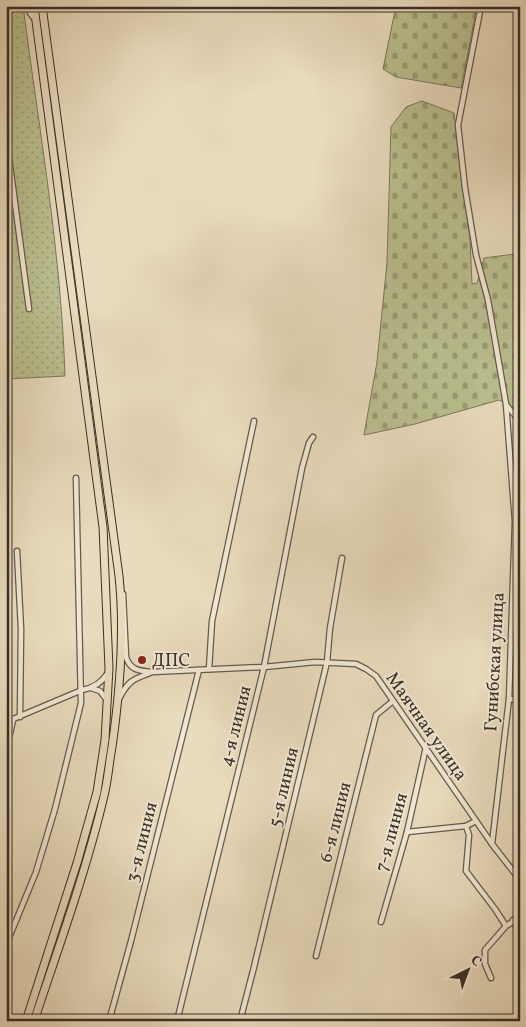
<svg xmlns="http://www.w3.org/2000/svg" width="526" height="1027" font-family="Vollkorn,serif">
	<defs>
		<pattern id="cemetery-stones" width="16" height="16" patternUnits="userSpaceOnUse" patternTransform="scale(1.25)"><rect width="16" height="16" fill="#babf8f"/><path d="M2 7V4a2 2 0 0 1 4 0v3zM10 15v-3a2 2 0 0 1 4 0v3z" fill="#989c75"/></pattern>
		<pattern id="garden-dots" width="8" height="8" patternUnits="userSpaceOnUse" patternTransform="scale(1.25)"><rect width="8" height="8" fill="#babf8f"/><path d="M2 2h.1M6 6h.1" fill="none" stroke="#989c75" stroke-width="1.8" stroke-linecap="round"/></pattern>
	</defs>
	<rect width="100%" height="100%" fill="#e9dbbd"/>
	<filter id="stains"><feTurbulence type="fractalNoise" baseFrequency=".004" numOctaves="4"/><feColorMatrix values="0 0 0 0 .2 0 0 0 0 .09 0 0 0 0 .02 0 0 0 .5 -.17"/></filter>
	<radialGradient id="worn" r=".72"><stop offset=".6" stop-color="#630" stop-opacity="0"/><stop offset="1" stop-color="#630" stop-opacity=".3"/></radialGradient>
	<g fill="url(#cemetery-stones)" stroke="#79785a">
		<polygon points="396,6 477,6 461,88 396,77 383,69"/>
		<polygon points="422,101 454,113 470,239 472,284 477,283 484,258 515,254 520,282 520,404 516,409 499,400 415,424 364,435 377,362 387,263 391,127 406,107"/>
	</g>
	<path fill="url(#garden-dots)" stroke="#79785a" d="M6 6H23C39 129 61 252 65 376L6 379Z"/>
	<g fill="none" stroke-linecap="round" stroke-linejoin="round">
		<g stroke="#645b4c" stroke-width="7">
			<g id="minor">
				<polyline points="25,6 33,17"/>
				<polyline points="481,6 458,125 465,188 476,255 488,300 506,404 515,521 509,699 492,844"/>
				<polyline points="6,135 29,309"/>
				<polyline points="506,405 520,421"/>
				<polyline points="17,551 21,629 20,717"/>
				<path d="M123 594 126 657C130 670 139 671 152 672L264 667 315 662 356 664 366 669 376 676 492 844 520 880"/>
				<polyline points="209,669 212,621 254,421"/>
				<polyline points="91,688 100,691 107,700"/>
				<path d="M119 699C127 682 133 679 150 673"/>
				<polyline points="509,699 520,700"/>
				<path d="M6 722 82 690C93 688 101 684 107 674"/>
				<polyline points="6,752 13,720"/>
				<polyline points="466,826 469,835 466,871 495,909 506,926"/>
				<polyline points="407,832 466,826 476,821"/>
				<polyline points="513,920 520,934"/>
				<polyline points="381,922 407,832 426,747"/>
				<polyline points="6,945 36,872 55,809 81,703 76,478"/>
				<polyline points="316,956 376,715 393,701"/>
				<polyline points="491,978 485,964 485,950 506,926 520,917"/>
				<polyline points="520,1008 520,1019"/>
				<polyline points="109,1021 131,941 199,670"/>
				<polyline points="177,1021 264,667 302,468 309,443 313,437"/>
				<polyline points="240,1021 254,967 327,662 330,628 342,558"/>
			</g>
		</g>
		<g stroke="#383026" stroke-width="9">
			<g id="primary">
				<polyline points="26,1021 77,863 97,792 105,740 109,668 103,527 34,6"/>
				<path d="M34 1021C59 946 86 872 104 796 108 780 109 763 112 747 120 691 125 633 119 576L42 6"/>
			</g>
		</g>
		<use href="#minor" stroke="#f1e8d4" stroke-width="4.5"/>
		<use href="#primary" stroke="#e9dbbd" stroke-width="7"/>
	</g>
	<circle fill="#8f2418" stroke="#f1e8d4" stroke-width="2" cx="142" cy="660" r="5"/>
	<g text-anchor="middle" stroke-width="4" stroke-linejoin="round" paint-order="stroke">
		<g font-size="18" fill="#383026" stroke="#f1e8d4" text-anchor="start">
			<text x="152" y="666">ДПС</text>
		</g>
		<g font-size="18" fill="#383026" stroke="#f1e8d4">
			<text transform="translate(494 662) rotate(-87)" y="6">Гунибская улица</text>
			<text transform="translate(235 726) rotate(-76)" y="6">4-я линия</text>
			<text transform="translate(427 726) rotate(55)" y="6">Маячная улица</text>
			<text transform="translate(283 787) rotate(-77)" y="6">5-я линия</text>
			<text transform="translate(335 822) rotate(-76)" y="6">6-я линия</text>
			<text transform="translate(391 832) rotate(-75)" y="6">7-я линия</text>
			<text transform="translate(141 842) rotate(-76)" y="6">3-я линия</text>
		</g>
	</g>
	<rect width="526" height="1027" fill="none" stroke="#e9dbbd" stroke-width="25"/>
	<rect x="8" y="8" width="511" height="1012" fill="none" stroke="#383026" stroke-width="2.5"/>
	<rect x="12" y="12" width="501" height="1002" fill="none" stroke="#383026"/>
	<g transform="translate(468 970) rotate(42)" stroke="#f1e8d4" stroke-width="4" paint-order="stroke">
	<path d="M0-4L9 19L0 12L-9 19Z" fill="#383026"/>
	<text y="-8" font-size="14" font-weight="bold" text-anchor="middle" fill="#383026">С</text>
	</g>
	<rect width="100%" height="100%" filter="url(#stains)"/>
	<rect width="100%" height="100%" fill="url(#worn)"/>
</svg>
